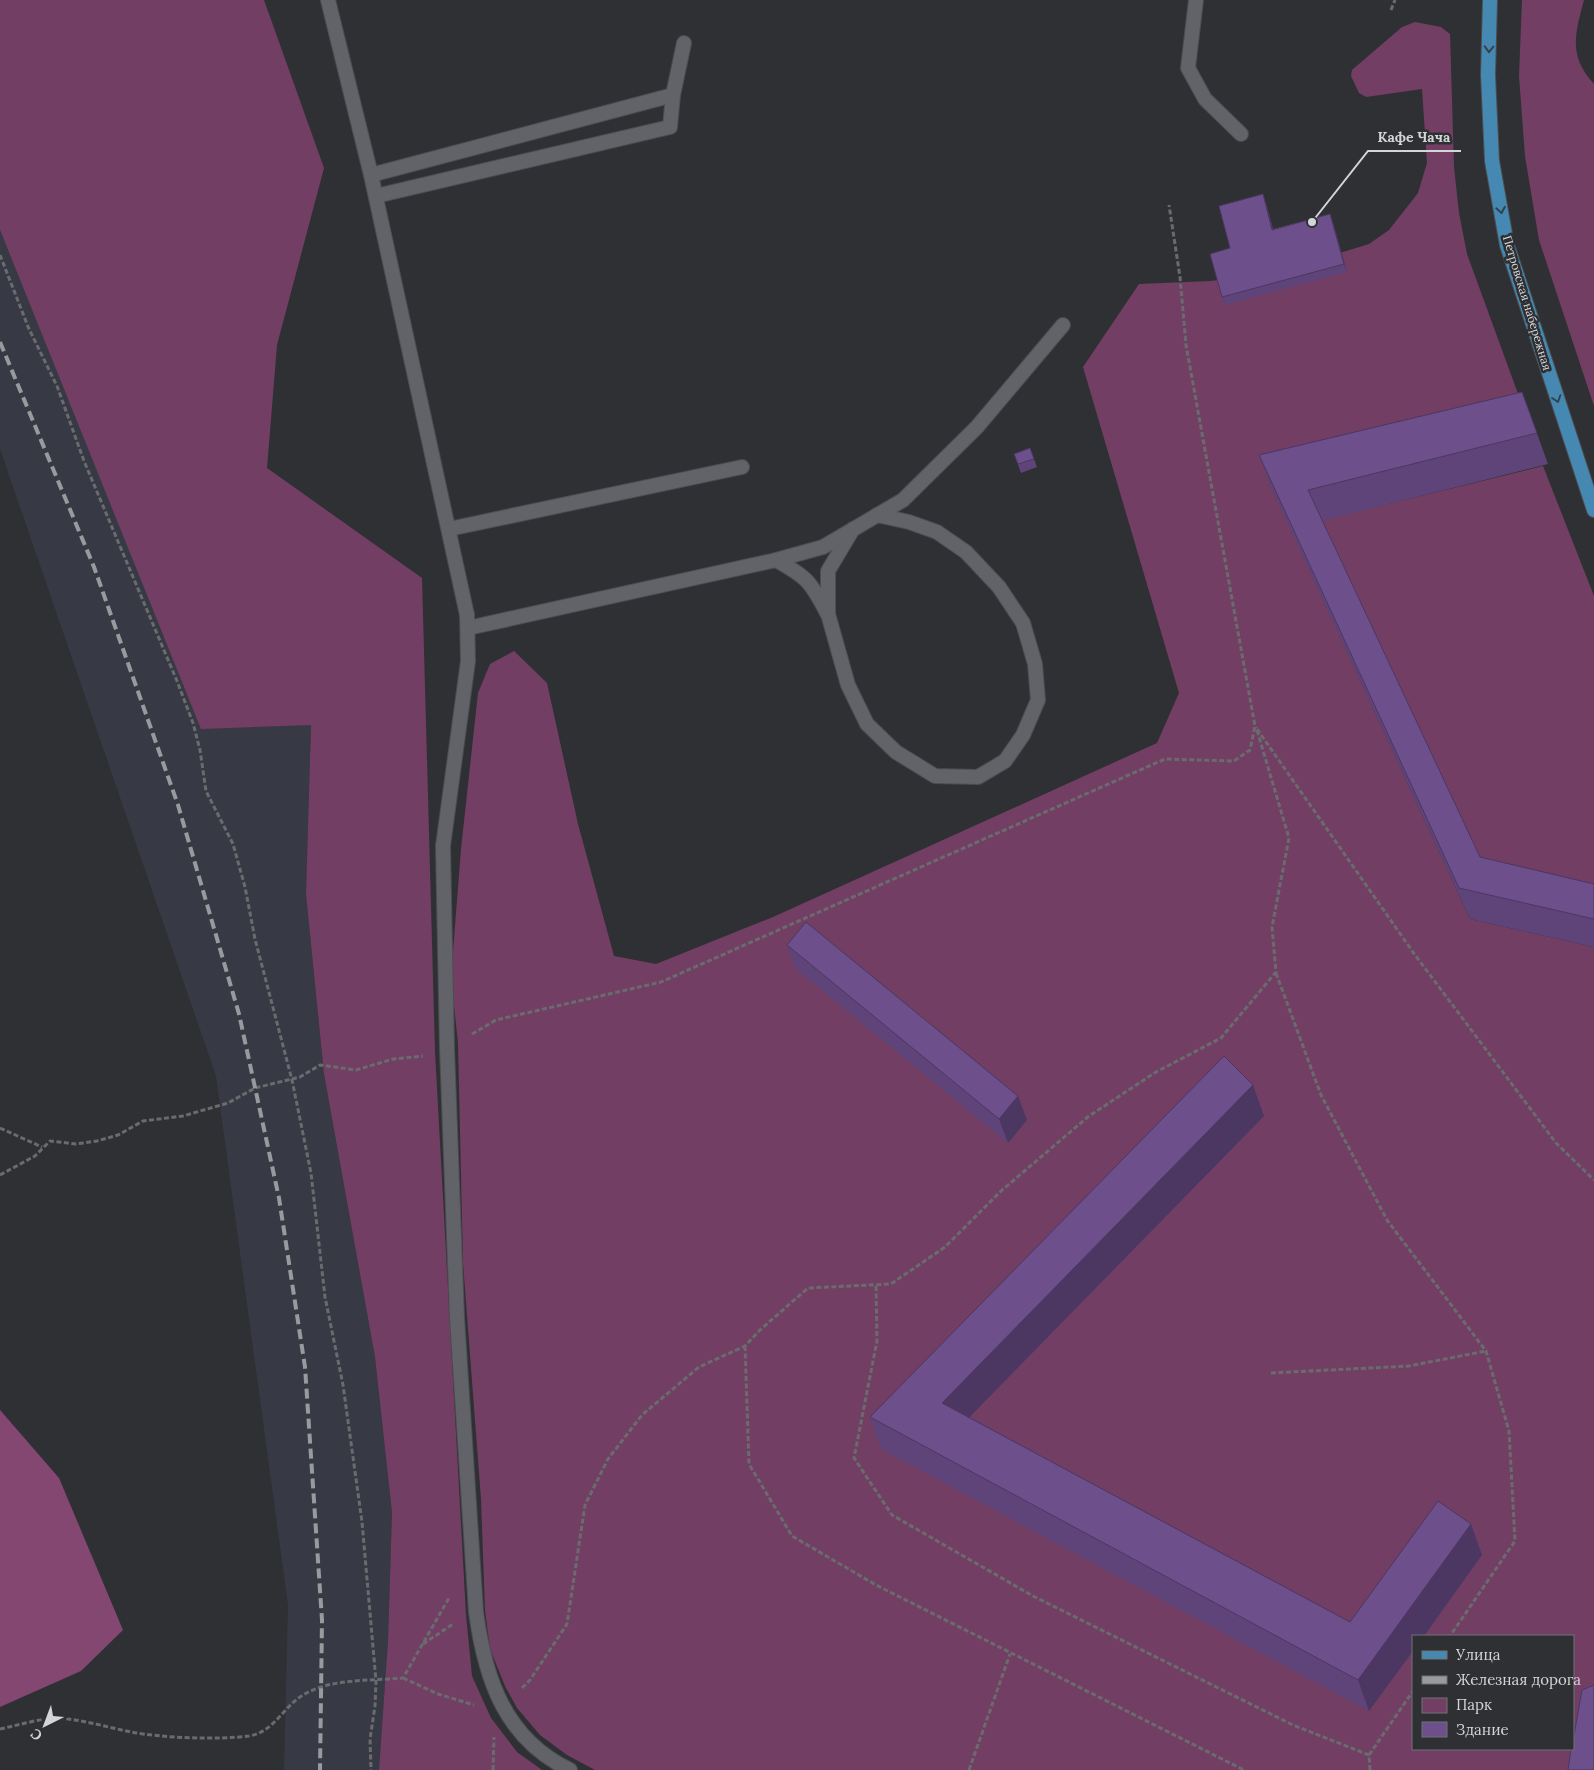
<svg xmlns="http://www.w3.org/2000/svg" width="1594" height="1770" font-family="Lora,serif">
	<rect width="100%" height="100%" fill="#2f3034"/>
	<polygon fill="#373a44" points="0,230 129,547 311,725 306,894 324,1074 375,1357 392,1513 388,1641 379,1770 284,1770 288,1605 216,1076 0,449"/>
	<g fill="#733e64" fill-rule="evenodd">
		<polygon points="0,0 264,0 324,168 277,345 267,468 422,578 435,1052 466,1615 472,1676 491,1718 517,1752 542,1770 379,1770 388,1641 392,1513 375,1357 324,1074 306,894 311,725 201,729 0,230"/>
		<path d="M1522 0H1584C1575 34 1568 56 1594 84V406L1539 240 1525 156 1519 76Z"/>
		<path d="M1415 22 1441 27 1450 34 1454 167 1459 213 1467 254 1529 424 1271 486 1470 919 1594 947V1721L1584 1770H595L567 1755 540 1735 517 1708 505 1686 490 1649 485 1610 481 1499 463 1263 458 1043 451 977 461 849 478 693 490 664 514 651 547 683 578 824 614 956 656 964 773 917 1157 743 1179 693 1083 367 1139 284 1211 281 1288 269 1369 244 1389 230 1418 193 1427 163 1422 89 1366 97 1359 93 1351 76 1352 70 1402 27ZM1413 1636H1573V1749H1413Z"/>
		<polygon points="1543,466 1594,596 1594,912 1491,888 1319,521"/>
	</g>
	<polygon fill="#834772" points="0,1410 59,1478 123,1630 81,1671 0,1707"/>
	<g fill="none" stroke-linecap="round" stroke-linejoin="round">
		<g stroke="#4c4d50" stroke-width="16">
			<g id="service">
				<polyline points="328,0 371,175 467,615"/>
				<polyline points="1196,0 1188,68 1205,99 1241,134"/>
				<polyline points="371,175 673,95"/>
				<polyline points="376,196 670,127 673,95 684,43"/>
				<polyline points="449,529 742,467"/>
				<polyline points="853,529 828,571 828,614 848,685 867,724 896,752 935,776 978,777 1005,761 1023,735 1038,700 1035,664 1023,623 999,587 966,552 937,532 909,522 877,515"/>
				<path d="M776 560C807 577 811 582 827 613"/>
				<polyline points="468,628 776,560 823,547 903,500 977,427 1063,325"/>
			</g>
		</g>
		<g stroke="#4c4d50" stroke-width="16">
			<path id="minor" d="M467 615 468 661 443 846 447 1048 457 1318 476 1612C485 1679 505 1739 570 1770"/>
		</g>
		<g stroke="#4c4d50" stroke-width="16">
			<polyline id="primary" points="1490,0 1488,75 1492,161 1507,245 1594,510"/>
		</g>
		<g stroke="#6a6b6e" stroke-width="3" stroke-dasharray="5 2.5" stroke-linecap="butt">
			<polyline points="1391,10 1395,0"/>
			<polyline points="0,255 29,329 57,386 84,461 177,681 193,723 200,750 206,791 233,844 245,887 255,939 292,1080 311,1173 325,1297 343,1385 362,1522 376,1681 375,1706 370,1739 371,1770"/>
			<polyline points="1257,729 1415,955 1556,1143 1594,1180"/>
			<polyline points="1276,973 1321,1095 1387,1220 1486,1351 1509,1431 1515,1541 1450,1636"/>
			<polyline points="472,1034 496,1020 661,982 1165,759 1234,761 1250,750 1255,726 1186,345 1180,277 1169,205"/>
			<polyline points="0,1128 42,1147"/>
			<polyline points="0,1175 35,1156 50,1141 76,1144 97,1141 118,1135 143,1121 183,1116 228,1103 255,1088 300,1077 320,1065 356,1070 393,1059 423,1056"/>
			<polyline points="876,1286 877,1341 854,1458 892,1515 1033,1596 1293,1725 1369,1755"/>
			<polyline points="745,1346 749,1464 792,1536 876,1585 1244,1770"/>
			<polyline points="1271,1373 1409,1366 1486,1351"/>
			<polyline points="423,1644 453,1624"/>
			<polyline points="403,1678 438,1694 474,1705"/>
			<polyline points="522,1688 530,1680 567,1624 585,1505 608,1459 642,1415 699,1367 745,1346 760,1330 808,1288 891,1284 945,1247 1001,1191 1089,1116 1156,1072 1221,1038 1276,972 1272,927 1289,838 1256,727"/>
			<path d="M0 1729C15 1726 42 1718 56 1718 81 1719 106 1727 131 1732 162 1738 218 1740 249 1736 274 1732 283 1707 303 1695 331 1678 371 1681 403 1678L449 1598"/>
			<polyline points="493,1770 494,1737"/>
			<polyline points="969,1770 1010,1654"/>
			<polyline points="1370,1770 1369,1755 1413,1691"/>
		</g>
		<use href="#service" stroke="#626368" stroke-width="14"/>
		<use href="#minor" stroke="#626368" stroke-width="14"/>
		<use href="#primary" stroke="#4589b2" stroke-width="14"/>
		<polyline stroke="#999a9d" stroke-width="4" stroke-dasharray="10 5" stroke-linecap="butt" points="0,342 94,567 178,805 239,1014 279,1198 305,1367 322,1620 320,1770"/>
	</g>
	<g fill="#5e4478">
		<polygon points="1266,203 1273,229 1330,214 1347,272 1225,305 1222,297"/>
		<polygon points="1522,392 1548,464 1322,521 1480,857 1594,884 1594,947 1470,919 1271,487 1259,455"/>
		<polygon points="1030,448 1037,467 1021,473 1014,454"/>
		<polygon points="787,945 1027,1120 1008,1143 796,969"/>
		<polygon points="1264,1116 969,1417 1350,1622 1471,1524 1482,1555 1424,1636 1413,1636 1369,1711 881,1449 870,1417"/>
	</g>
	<g fill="#4c3762">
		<polygon points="1263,194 1266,203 1275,238 1272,230"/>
		<polygon points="1330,214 1333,222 1347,272 1344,264"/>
		<polygon points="1253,1085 1264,1116 953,1434 942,1403"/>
		<polygon points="1018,1096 1027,1120 1008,1143 999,1119"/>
		<polygon points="1471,1524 1482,1555 1424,1636 1413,1636 1413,1651 1369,1711 1358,1680"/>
	</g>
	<g fill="#6d4f8c" stroke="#4c3762">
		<polygon points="1263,194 1272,230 1330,214 1344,264 1222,297 1210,254 1230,248 1219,206"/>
		<polygon points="1522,392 1537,433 1308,490 1480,857 1594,884 1594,919 1459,888 1259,455"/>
		<polygon points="1030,448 1034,459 1018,464 1014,454"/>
		<polygon points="806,922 1018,1096 999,1119 787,945"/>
		<polygon points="1224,1056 1253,1085 942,1403 1350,1622 1438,1501 1471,1524 1358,1680 870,1417"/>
		<polygon points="1594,1685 1594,1770 1568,1770 1571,1749 1573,1749 1573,1741 1582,1690"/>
	</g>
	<defs><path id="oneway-chevron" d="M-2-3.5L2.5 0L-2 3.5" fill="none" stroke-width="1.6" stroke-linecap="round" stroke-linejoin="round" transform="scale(1.25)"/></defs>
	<g stroke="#33424d">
		<use href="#oneway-chevron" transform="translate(1489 49) rotate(92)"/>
		<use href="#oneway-chevron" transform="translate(1501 210) rotate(80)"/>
		<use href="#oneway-chevron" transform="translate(1557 399) rotate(72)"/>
	</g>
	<g text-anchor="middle" stroke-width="5" stroke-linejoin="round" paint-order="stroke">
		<g font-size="12" fill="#d4d5d7" stroke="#2f3034">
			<text transform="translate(1527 303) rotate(73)" y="4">Петровская набережная</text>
		</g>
	</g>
	<path fill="none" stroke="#d4d5d7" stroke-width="2" d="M1312 222L1368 151H1461"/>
	<circle fill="#d4d5d7" stroke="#2f3034" stroke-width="2" cx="1312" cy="222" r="5"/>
	<g font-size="14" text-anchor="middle" font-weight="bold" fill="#d4d5d7" stroke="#2f3034" stroke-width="5" stroke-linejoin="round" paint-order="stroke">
		<text x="1414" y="142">Кафе Чача</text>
	</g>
	<rect x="1412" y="1635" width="162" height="115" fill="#2f3034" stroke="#717275"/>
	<rect x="1422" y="1651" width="25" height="8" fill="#4589b2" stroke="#717275"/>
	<text x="1456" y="1660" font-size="15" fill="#d4d5d7">Улица</text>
	<rect x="1422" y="1676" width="25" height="8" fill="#999a9d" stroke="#717275"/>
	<text x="1456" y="1685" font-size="15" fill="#d4d5d7">Железная дорога</text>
	<rect x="1422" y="1698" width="25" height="15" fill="#733e64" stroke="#717275"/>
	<text x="1456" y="1710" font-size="15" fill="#d4d5d7">Парк</text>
	<rect x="1422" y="1722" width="25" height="15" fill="#6d4f8c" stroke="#717275"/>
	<text x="1456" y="1735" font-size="15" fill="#d4d5d7">Здание</text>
	<g transform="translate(45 1725) rotate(222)" stroke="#2f3034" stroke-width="4" paint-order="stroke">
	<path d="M0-4L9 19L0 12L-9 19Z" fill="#d4d5d7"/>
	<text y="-8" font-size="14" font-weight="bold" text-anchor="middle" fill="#d4d5d7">С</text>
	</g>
</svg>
